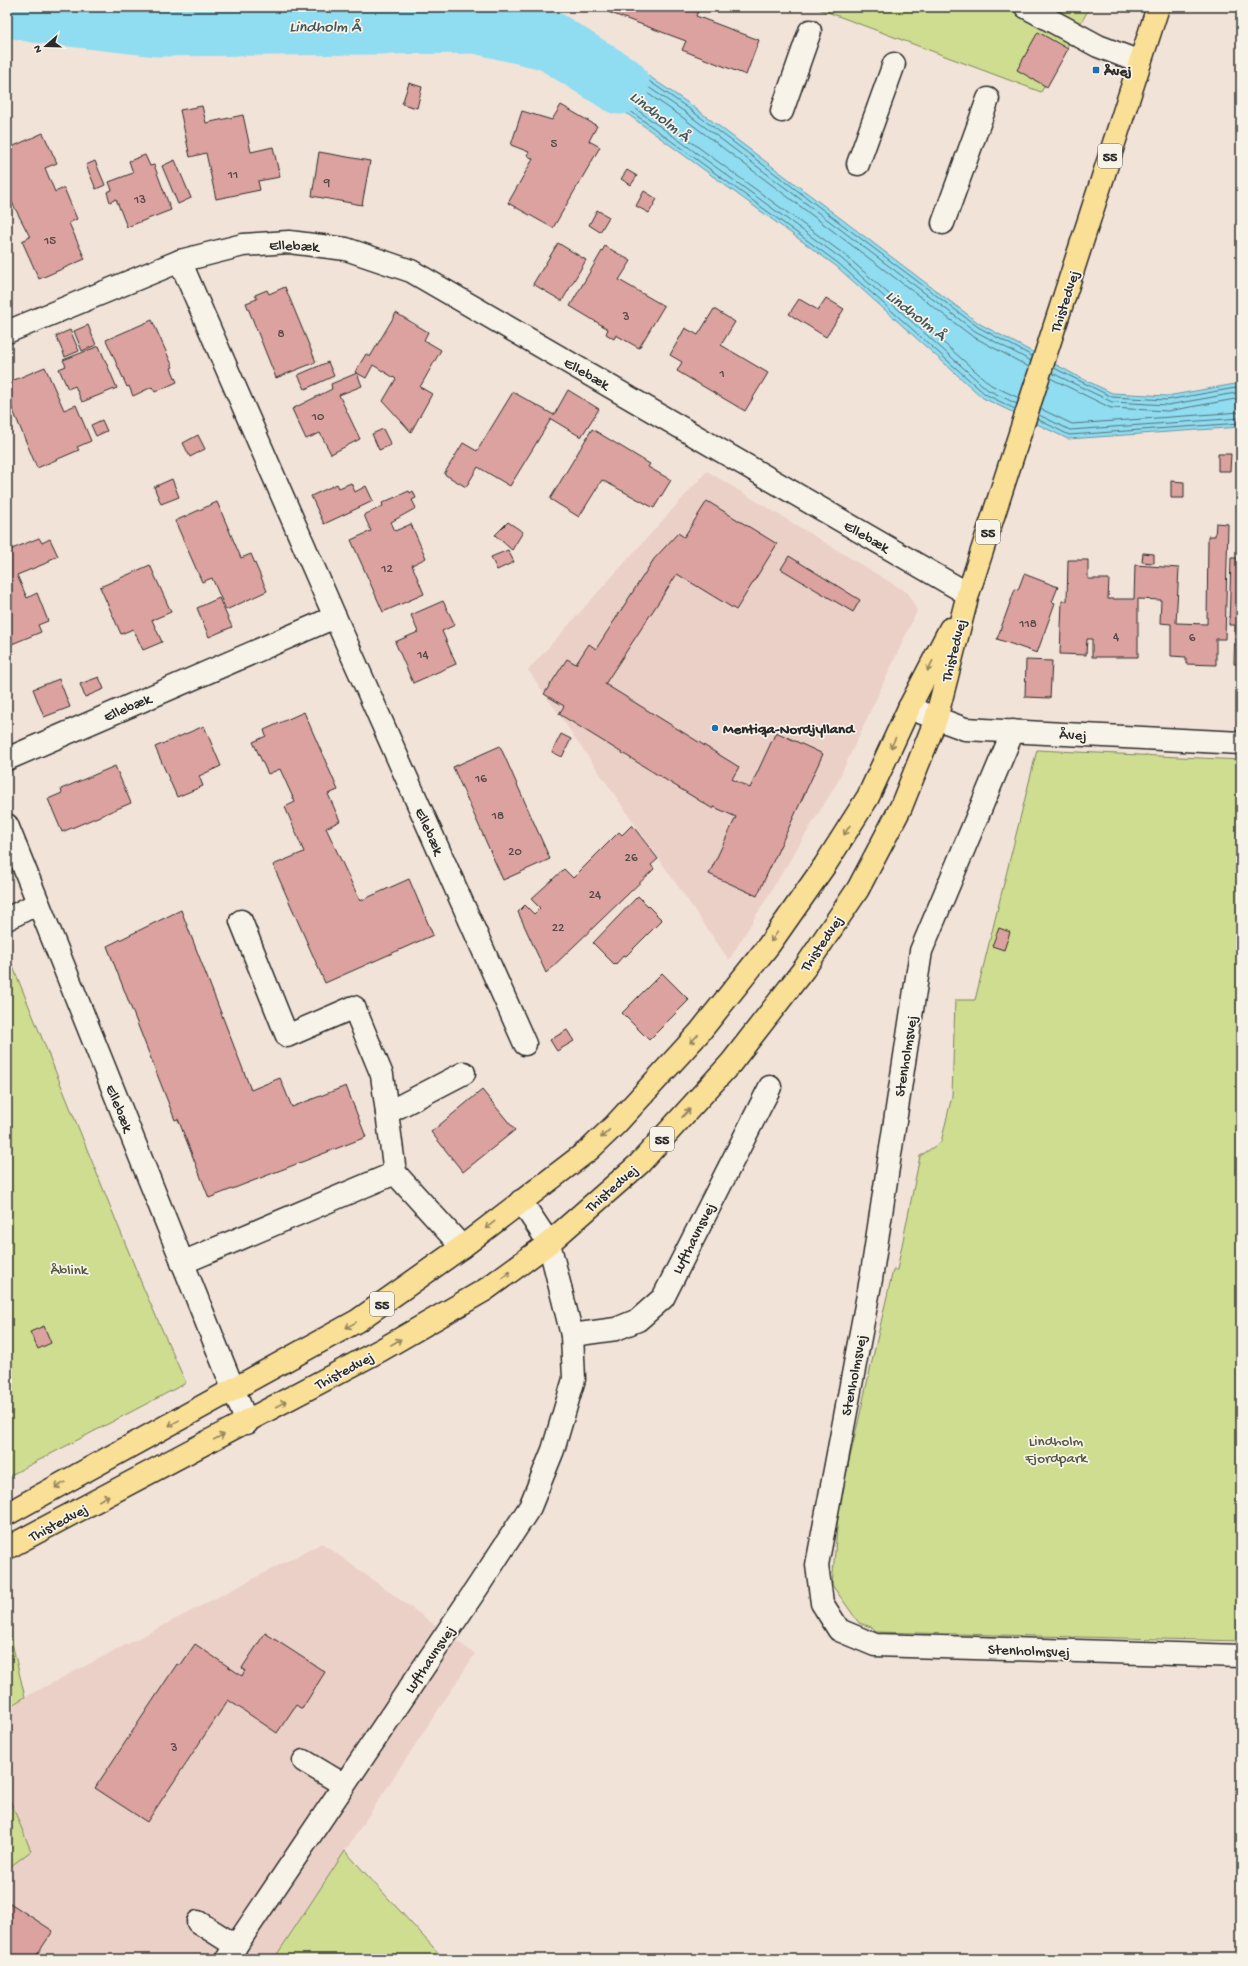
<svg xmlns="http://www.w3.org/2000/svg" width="1248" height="1966" font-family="'Gochi Hand',sans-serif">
	<rect width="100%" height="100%" fill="#f2e3d9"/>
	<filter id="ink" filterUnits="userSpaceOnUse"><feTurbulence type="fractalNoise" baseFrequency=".025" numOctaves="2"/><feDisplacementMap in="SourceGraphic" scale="8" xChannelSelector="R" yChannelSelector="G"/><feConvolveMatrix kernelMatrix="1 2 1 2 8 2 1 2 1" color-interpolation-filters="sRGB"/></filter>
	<g filter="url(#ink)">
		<g fill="#ebd0c8">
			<polygon points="707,471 908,593 917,611 837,783 729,960 528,670"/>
			<polygon points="322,1543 475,1654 274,1959 7,1959 7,1708 25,1697"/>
		</g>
		<g fill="#cedd90" stroke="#7c845e">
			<polygon points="814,7 1090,7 1041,92"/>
			<polygon points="1037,750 1241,760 1241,1641 876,1632 871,1627 859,1623 832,1585 839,1505 893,1270 897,1270 920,1156 941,1142 952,1096 955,1000 975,1000"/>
			<polygon points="7,952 143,1287 186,1383 7,1477"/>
			<polygon points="7,1622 25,1697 7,1708"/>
			<polygon points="7,1793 31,1851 7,1869"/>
			<polygon points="345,1851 444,1959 274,1959"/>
		</g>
		<polygon fill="#90dcf0" stroke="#6895a1" points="550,21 603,45 691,105 980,324 1079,377 1112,393 1167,396 1241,383 1241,427 1068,439 983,398 836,266 574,75 550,41"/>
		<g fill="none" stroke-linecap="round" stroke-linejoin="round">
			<g stroke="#53727a" stroke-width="1">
				<polyline points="1054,368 1112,397 1167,400 1241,387"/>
				<polyline points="1052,373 1112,402 1168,405 1241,392"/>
				<polyline points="1050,378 1111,408 1168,411 1241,398"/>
				<polyline points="1019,398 991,385 845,255 585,64 578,52 580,51 596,58 682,117 972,336 1029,367"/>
				<polyline points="1017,404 988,390 842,259 581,69 560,38 563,37 598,53 685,112 975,331 1031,361"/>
				<polyline points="1015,409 985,394 838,263 577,72 554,40 554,30 557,29 601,48 688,108 978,327 1032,356"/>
				<polyline points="1041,409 1072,424 1241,412"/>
				<polyline points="1039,415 1070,430 1241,418"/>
				<polyline points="1037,419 1069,435 1241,423"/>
			</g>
			<polyline stroke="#90dcf0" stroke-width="59" points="7,7 34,13 157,27 476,24 550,41 620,85"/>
		</g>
		<g fill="#dca29f" stroke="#2b2b2b">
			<polygon points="609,7 700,7 696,16 759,40 746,75 682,50 686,41 608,12"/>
			<polygon points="1038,32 1068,49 1047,87 1017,70"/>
			<polygon points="409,83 422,87 417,108 402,104"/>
			<polygon points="561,105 597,126 589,141 600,147 553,228 508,203 533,159 527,155 529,152 511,145 522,111 552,120"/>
			<polygon points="202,106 206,123 243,115 251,152 273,147 280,177 258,181 260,190 216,199 206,153 190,157 180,110"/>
			<polygon points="43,133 57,163 45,168 55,192 64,188 77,219 69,223 85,259 39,279 22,241 30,237 7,193 7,149"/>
			<polygon points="319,152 370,161 362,205 312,196"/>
			<polygon points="145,155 150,166 154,165 171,210 127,227 116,199 110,202 107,192 112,190 109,182 133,173 129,161"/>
			<polygon points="175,160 191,198 178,204 162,166"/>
			<polygon points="95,161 105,185 96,189 86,165"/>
			<polygon points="627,170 637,176 631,185 621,179"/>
			<polygon points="644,191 657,199 649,213 636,206"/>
			<polygon points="597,210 609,217 600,232 589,225"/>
			<polygon points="558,243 586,260 562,301 533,284"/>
			<polygon points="605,246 631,261 619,280 664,306 639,348 616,335 614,339 606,334 608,329 570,306"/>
			<polygon points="285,287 316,362 276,378 246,303 257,299 255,295 267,290 269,294"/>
			<polygon points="826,298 844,309 826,337 789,314 799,299 818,310"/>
			<polygon points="714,309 735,322 721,345 768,373 745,411 677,371 682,362 670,355 685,328 698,335"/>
			<polygon points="396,313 428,332 424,340 441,350 420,387 432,394 411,432 383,401 396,379 373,365 366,378 355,372 366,354 370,357"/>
			<polygon points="152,320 173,367 171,368 177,382 155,392 152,387 133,396 129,386 127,387 106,340"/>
			<polygon points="88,325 96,345 82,351 74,331"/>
			<polygon points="70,330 79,351 65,357 56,336"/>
			<polygon points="99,346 117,388 82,402 75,386 68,389 59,369 66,366 63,360"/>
			<polygon points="328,362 334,376 305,389 298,375"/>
			<polygon points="45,367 64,410 76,405 91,441 77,447 79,450 37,468 7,396 7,383"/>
			<polygon points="357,373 362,386 339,395 360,439 331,454 320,433 306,439 292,409 332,389 331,384"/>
			<polygon points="568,390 599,409 581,437 551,419 510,486 478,467 466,487 444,474 463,443 477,451 513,392 554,415"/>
			<polygon points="102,420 107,431 96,436 91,425"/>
			<polygon points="383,429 391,445 379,450 372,434"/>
			<polygon points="592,429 650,464 648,467 671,480 654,508 602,480 579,517 550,499"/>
			<polygon points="198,435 205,449 190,457 183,443"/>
			<polygon points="1218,454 1231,454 1230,471 1218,471"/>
			<polygon points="172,479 179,497 161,504 154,487"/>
			<polygon points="1171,481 1184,482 1184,498 1171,498"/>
			<polygon points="351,483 355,492 366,486 373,501 324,524 311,496 337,484 339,488"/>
			<polygon points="409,491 410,493 413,491 416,498 412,500 416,508 391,522 395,531 411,524 426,558 412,565 424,594 383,612 351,540 371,531 364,515 383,506 382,503"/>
			<polygon points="707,501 777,544 736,610 677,574 605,684 739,767 732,779 750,788 776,732 823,754 757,896 709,874 736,817 714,807 713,809 559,714 564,706 544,694 567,659 576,664 589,644 596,649 654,559 678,533 684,537"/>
			<polygon points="217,502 241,558 251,554 267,591 226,610 212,578 202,582 175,521"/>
			<polygon points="508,522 523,532 512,550 495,535"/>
			<polygon points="1216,523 1228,524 1225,639 1216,639 1216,665 1186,664 1186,657 1171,656 1171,624 1160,623 1161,600 1138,599 1138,657 1092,657 1092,639 1087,639 1086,655 1060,654 1062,601 1067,601 1068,560 1088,560 1088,579 1109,579 1108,599 1134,599 1135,565 1179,568 1176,623 1207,624 1208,536 1215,536"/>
			<polygon points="39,538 42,543 50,539 58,556 49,560 49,562 17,575 27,598 37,593 48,621 38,625 41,632 7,646 7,551"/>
			<polygon points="508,550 514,562 497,570 491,557"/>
			<polygon points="1143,553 1154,554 1154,563 1142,562"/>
			<polygon points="789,556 860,600 853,612 781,569"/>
			<polygon points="1231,558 1241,558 1241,664 1234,664 1235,625 1229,625"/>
			<polygon points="150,565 171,612 152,620 162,642 143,650 133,629 121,634 100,587"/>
			<polygon points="1024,574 1058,587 1052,602 1055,603 1037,653 997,639 1015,589 1018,590"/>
			<polygon points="219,598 232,627 209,637 197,608"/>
			<polygon points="443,601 455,625 442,631 456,664 413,683 395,642 418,632 411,615"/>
			<polygon points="1026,660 1052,661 1050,698 1025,697"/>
			<polygon points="99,677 104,689 85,697 80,684"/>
			<polygon points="59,679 70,707 44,717 33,689"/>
			<polygon points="304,712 338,790 328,794 340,821 326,828 360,901 409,879 433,935 325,983 273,865 304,852 285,807 295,802 280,769 268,774 253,742 266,736 264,730"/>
			<polygon points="204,726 221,766 199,776 203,786 177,797 155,747"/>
			<polygon points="561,734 571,739 562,757 552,752"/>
			<polygon points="500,746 550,859 503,880 453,767"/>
			<polygon points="115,766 131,803 62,832 48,799 62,793 61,789"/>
			<polygon points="632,825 658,859 651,865 654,869 546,973 518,912 525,905 534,914 540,908 531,899 564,869 573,878 619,832 622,835"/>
			<polygon points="638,896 662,920 626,956 624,955 615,965 593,943"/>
			<polygon points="181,910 251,1090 280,1078 292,1107 346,1086 366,1137 209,1198 178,1119 175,1120 107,946"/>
			<polygon points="999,928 1010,932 1004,950 992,946"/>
			<polygon points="662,973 689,1000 649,1040 622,1013"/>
			<polygon points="567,1030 574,1041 557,1051 550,1040"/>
			<polygon points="482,1090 515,1130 463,1172 431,1132"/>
			<polygon points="44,1326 51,1343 38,1349 30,1332"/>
			<polygon points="265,1633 325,1672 302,1709 296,1705 277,1733 228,1700 147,1822 95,1788 177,1664 180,1666 195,1644 242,1676 245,1670 242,1668"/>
			<polygon points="7,1901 53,1931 34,1959 7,1959"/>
		</g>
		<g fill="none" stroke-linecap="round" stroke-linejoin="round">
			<g stroke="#2b2b2b" stroke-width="25">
				<g id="minor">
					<polyline points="1026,7 1098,46 1140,62"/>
					<polyline points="782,111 810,31"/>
					<polyline points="858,164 894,64"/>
					<polyline points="943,223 988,99"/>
					<polyline points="180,261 335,617 525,1044"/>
					<polyline points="7,332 180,261 243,245 289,242 346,249 411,271 968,594"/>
					<polyline points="909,708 965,729 1241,743"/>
					<polyline points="1013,731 921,951 871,1279 817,1565 822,1603 839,1630 875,1645 1241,1656"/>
					<polyline points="7,759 335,617"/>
					<polyline points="7,825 247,1423"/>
					<polyline points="7,919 38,903"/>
					<polyline points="241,921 287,1036 354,1007 382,1075 395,1173"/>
					<polyline points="387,1113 464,1073"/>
					<polyline points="182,1263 395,1173 462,1247"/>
					<polyline points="572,1335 616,1329 638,1320 663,1298 770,1087"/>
					<polyline points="304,1761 344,1785"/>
					<polyline points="198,1922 236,1946"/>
					<polyline points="227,1959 477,1588 530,1507 553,1450 574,1379 572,1335 549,1243 521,1201"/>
				</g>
			</g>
			<g stroke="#2b2b2b" stroke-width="25">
				<g id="major">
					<polyline points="7,1514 357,1321 462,1247 590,1149 615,1125 699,1033 769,945 825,865 868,797 909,708 950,629"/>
					<polyline points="7,1548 381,1350 485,1290 549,1243 639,1164 731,1063 804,969 858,889 901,807 936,719 968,594 1158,7"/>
				</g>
			</g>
			<use href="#minor" stroke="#f7f3e8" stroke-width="22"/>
			<use href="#major" stroke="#fadf96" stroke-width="22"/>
		</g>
		<defs><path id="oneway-shaft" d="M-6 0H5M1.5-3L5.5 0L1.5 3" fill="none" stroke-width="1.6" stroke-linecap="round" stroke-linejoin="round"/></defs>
		<g stroke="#928560">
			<use href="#oneway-shaft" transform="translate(930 666) rotate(117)"/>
			<use href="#oneway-shaft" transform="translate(893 743) rotate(115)"/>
			<use href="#oneway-shaft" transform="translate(847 830) rotate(122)"/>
			<use href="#oneway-shaft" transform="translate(774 937) rotate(125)"/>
			<use href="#oneway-shaft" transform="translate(694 1039) rotate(133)"/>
			<use href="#oneway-shaft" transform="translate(686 1113) rotate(-47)"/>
			<use href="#oneway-shaft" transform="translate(605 1134) rotate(137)"/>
			<use href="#oneway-shaft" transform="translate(490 1225) rotate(142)"/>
			<use href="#oneway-shaft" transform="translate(506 1275) rotate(-37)"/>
			<use href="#oneway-shaft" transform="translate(351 1325) rotate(151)"/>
			<use href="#oneway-shaft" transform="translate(396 1342) rotate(-30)"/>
			<use href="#oneway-shaft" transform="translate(281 1404) rotate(-28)"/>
			<use href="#oneway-shaft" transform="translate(174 1423) rotate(151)"/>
			<use href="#oneway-shaft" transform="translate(219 1437) rotate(-28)"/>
			<use href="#oneway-shaft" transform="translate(60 1485) rotate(151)"/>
			<use href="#oneway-shaft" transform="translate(104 1498) rotate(-28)"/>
		</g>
	</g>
	<g fill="#1f6fb2" stroke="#f7f3e8" stroke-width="1.5">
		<rect x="1092" y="66" width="8" height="8" rx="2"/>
		<circle cx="715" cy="728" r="4"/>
	</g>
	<g text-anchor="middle" stroke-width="3.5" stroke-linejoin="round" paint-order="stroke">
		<g font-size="13" fill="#574948">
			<text x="554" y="147">5</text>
			<text x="233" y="178">11</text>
			<text x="327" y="186">9</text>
			<text x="140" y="203">13</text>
			<text x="50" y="244">15</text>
			<text x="626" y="320">3</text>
			<text x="281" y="337">8</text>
			<text x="722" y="377">1</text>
			<text x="318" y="420">10</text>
			<text x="387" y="572">12</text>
			<text x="1028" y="627">118</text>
			<text x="1116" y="640">4</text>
			<text x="1192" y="641">6</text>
			<text x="423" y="658">14</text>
			<text x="481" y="782">16</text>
			<text x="498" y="819">18</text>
			<text x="515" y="855">20</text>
			<text x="631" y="861">26</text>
			<text x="595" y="898">24</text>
			<text x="558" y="931">22</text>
			<text x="174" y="1751">3</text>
		</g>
		<g fill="#f7f3e8" stroke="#686764" stroke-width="1">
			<rect x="1098" y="144" width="24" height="24" rx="3"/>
			<rect x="976" y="520" width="24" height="24" rx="3"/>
			<rect x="650" y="1127" width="24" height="24" rx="3"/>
			<rect x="370" y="1292" width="24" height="24" rx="3"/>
		</g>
		<g font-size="14" font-weight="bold" fill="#2b2b2b">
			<text x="1110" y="161">55</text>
			<text x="988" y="537">55</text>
			<text x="662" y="1144">55</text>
			<text x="382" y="1309">55</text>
		</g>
		<g font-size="15" font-weight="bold" fill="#2b2b2b" stroke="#f7f3e8" text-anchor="start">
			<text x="1104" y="75">Åvej</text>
			<text x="723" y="733">Mentiqa-Nordjylland</text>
		</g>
		<g font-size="15" fill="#2b2b2b" stroke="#f7f3e8">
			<text transform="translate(294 245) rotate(2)" y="5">Ellebæk</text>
			<text transform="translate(1064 301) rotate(-72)" y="5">Thistedvej</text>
			<text transform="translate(587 373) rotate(30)" y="5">Ellebæk</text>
			<text transform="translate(867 536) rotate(30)" y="5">Ellebæk</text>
			<text transform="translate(953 650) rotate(-76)" y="5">Thistedvej</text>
			<text transform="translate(127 707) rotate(-23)" y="5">Ellebæk</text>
			<text transform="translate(1073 734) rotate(3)" y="5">Åvej</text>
			<text transform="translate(430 831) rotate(66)" y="5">Ellebæk</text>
			<text transform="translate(821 943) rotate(-56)" y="5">Thistedvej</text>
			<text transform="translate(905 1056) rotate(-81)" y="5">Stenholmsvej</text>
			<text transform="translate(120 1108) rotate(68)" y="5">Ellebæk</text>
			<text transform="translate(611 1188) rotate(-41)" y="5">Thistedvej</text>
			<text transform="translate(693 1238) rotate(-63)" y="5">Lufthavnsvej</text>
			<text transform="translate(344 1370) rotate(-28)" y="5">Thistedvej</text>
			<text transform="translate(853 1375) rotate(-79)" y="5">Stenholmsvej</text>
			<text transform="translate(58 1522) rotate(-28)" y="5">Thistedvej</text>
			<text transform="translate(1029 1650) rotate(2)" y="5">Stenholmsvej</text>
			<text transform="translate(429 1659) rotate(-56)" y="5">Lufthavnsvej</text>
		</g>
		<g font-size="15" fill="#545844" stroke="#f7f3e8">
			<text x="69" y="1274">Åblink</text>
			<text x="1056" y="1445">Lindholm<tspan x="1056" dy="17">Fjordpark</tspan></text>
		</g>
		<g font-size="16" font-style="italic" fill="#44575c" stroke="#f7f3e8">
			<text x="325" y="31">Lindholm Å</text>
			<text transform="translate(661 115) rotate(38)" y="6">Lindholm Å</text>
			<text transform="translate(917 314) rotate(38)" y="6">Lindholm Å</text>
		</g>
	</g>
	<rect width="1248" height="1966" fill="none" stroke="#f7f3e8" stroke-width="24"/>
	<rect x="12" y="12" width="1224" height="1942" fill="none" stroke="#2b2b2b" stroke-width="1.5" filter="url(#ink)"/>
	<g transform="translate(46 46) rotate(250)" stroke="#f7f3e8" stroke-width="3" paint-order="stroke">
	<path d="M0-3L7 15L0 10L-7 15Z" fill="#2b2b2b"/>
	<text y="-6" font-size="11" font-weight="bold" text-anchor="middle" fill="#2b2b2b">N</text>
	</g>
</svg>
